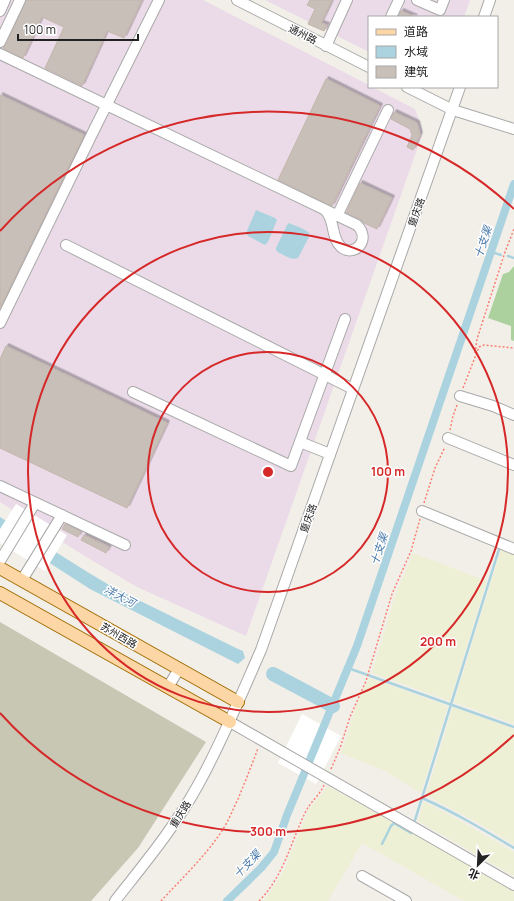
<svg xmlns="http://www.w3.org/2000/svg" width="514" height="901" font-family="Manrope,'Noto Sans SC',sans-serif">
	<defs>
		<filter id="shadow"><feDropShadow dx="2.5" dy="-2.5" stdDeviation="0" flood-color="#0004"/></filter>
	</defs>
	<rect width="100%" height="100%" fill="#f2efe9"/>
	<g fill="#ebdbe8">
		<polygon points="0,0 203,0 369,85 369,87 372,87 415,109 422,129 422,135 246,636 137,587 83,555 0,502"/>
		<polygon points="265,0 470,0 464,17 369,17 369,52"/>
	</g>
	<polygon fill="#c7c7b4" points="0,622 206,742 138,848 91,901 0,901"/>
	<g fill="#eef0d5">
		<polygon points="502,546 514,551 514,724 454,702"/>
		<polygon points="413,553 487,581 450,701 372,673 394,598"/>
		<polygon points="369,678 448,706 421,793 385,771 341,753 355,709"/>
		<polygon points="453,707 514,729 514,844 480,824 426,795"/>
		<polygon points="328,786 514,890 514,901 464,901 362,843 328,901 263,901 276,884 284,870 309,809"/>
		<polygon points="424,802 448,814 514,852 514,876 418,821"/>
	</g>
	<polygon fill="#add19e" points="514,266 514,341 511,340 511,326 488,318 503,274 509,272"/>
	<g fill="#aad3df">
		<polygon points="256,210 275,218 277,220 268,242 265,245 248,236 246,233"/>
		<path d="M289 223 291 224C294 225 307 230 309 233 309 235 309 236 309 237L298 258C292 261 284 255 278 252L276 250V248L287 225Z"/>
		<polygon points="0,517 89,573 116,589 236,648 243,651 245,658 238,664 90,589 0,531"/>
	</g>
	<g fill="#fff">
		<polygon points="16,504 67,535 45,571 0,543 0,529"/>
		<polygon points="302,714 341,736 316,784 278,763"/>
	</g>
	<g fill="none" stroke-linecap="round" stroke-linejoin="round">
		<g stroke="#aad3df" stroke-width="2.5">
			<polyline points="491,252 501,255"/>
			<polyline points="508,256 514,258"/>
			<polyline points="348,668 514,727"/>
			<polyline points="422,798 500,546"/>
			<path d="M415 820 422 798C454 812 484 830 514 848"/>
			<polyline points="382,844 391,826 394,823 411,833"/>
		</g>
		<polyline stroke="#aad3df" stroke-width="8" points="227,901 261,868 274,852 287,815 357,646 514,184"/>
		<polyline stroke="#aad3df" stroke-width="14" points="273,674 333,706"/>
	</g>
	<g fill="#c7bfb8" stroke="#c4b6ab" filter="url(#shadow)">
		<polygon points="26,0 142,0 124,38 107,31 82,86 45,68 64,27 42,17 23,58 3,48 6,45"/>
		<polygon points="310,0 332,0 321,23 327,25 324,31 308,24 315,9 307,5"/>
		<polygon points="401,11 415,17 398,17"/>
		<polygon points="326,79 380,106 332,206 278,180"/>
		<polygon points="0,95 84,135 0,308"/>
		<polygon points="394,112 417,123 420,135 413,150 407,147 412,135 410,129 391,119"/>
		<polygon points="360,183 392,198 377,229 364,223 360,219 346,213"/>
		<polygon points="6,346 167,423 127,508 0,448 0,359"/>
		<polygon points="65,524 81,531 78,537 62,529"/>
		<polygon points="84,535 109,547 106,553 81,540"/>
	</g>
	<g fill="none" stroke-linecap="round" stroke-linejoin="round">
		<g stroke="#a9a9a9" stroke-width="12">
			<g id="minor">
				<polyline points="237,0 369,67"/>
				<polyline points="417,0 440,10 444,0"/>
				<polyline points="0,11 5,0"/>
				<polyline points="391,17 399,0"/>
				<polyline points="484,17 490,0"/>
				<polyline points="0,42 20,0"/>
				<polyline points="326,46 347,0"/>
				<path d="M0 54 357 225C372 240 354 258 341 247 333 240 334 227 330 218 329 215 327 212 325 210"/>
				<polyline points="407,87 453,110 514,129"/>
				<polyline points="337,216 388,110"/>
				<polyline points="66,245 353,389"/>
				<polyline points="0,323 94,130 159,0"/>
				<polyline points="133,392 291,466 345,319"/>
				<polyline points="460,396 493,406 514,415"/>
				<polyline points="448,438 514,465"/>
				<polyline points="300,442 330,454"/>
				<polyline points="0,486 125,545"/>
				<polyline points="422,511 514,549"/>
				<polyline points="0,561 35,503"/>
				<polyline points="22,580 62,515"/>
				<polyline points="168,687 179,669"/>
				<polyline points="230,722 514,885"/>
				<polyline points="362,876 406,901"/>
				<path d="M115 901C144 864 175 827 198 785 222 742 241 695 261 650L460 87"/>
			</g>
		</g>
		<g stroke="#a06b00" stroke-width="14">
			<g id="major">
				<polyline points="0,568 238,702"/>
				<polyline points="0,593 230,722"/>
			</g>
		</g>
		<g stroke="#fa8072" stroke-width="1.5" stroke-dasharray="2 2" stroke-linecap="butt">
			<polyline points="475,353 477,339 505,252 514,229"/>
			<polyline points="463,388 479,347 484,345 514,348"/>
			<polyline points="450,430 453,416 457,405"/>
			<polyline points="424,503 435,468 445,447"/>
			<polyline points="331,769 340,748 350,717 366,681 392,594 411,551 420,519"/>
			<path d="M161 901C182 878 206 856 223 829 229 820 233 809 238 799 245 782 252 765 258 748"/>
			<path d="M259 901C284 876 291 841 306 811 311 801 320 795 324 785"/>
		</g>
		<use href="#minor" stroke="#fff" stroke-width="10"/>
		<use href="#major" stroke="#fcd6a4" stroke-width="12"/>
	</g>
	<g fill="none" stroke="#d62828" stroke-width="2">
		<circle cx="268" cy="472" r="120"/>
		<circle cx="268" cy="472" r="240"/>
		<path d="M514 735A360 360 0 0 1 0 713M0 231A360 360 0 0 1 514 209"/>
	</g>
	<g text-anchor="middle" stroke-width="3" stroke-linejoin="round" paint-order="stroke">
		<g font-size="10" fill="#222" stroke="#fff">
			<text transform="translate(303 34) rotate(27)" y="4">通州路</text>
			<text transform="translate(416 212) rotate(-70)" y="4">重庆路</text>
			<text transform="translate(308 518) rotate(-70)" y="4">重庆路</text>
			<text transform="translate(119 635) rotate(30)" y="4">苏州西路</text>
			<text transform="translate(180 814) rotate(-58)" y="4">重庆路</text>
		</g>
		<g font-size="11" font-style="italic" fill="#4a7aab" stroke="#fff">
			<text transform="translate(483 242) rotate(-71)" y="4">十支渠</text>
			<text transform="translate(379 549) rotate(-71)" y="4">十支渠</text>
			<text transform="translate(120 596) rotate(28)" y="4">洋大河</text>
			<text transform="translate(247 864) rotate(-46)" y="4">十支渠</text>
		</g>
	</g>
	<circle cx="268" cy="472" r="6" fill="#d62828" stroke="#fff" stroke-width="2"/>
	<g font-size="12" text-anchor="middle" font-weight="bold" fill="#d62828" stroke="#fff" stroke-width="3" stroke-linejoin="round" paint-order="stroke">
		<text x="388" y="476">100 m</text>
		<text x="438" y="646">200 m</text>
		<text x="268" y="836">300 m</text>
	</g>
	<rect x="368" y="16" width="130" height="72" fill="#ffffff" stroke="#a7a7a7"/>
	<rect x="376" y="29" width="20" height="6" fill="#fcd6a4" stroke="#a7a7a7"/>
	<text x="404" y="36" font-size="12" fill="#222222">道路</text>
	<rect x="376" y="46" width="20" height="12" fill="#aad3df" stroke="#a7a7a7"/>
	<text x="404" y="56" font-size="12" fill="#222222">水域</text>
	<rect x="376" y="66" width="20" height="12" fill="#c7bfb8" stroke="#a7a7a7"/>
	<text x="404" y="76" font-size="12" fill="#222222">建筑</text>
	<g transform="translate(478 865) rotate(204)" stroke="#ffffff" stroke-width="3" paint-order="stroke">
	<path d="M0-3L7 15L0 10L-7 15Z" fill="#222222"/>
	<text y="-6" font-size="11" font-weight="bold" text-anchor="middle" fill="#222222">北</text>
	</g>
	<path d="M18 34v6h120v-6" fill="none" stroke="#222222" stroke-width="2"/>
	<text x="24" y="34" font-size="12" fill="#222222" stroke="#ffffff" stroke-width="3" paint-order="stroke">100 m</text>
</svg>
